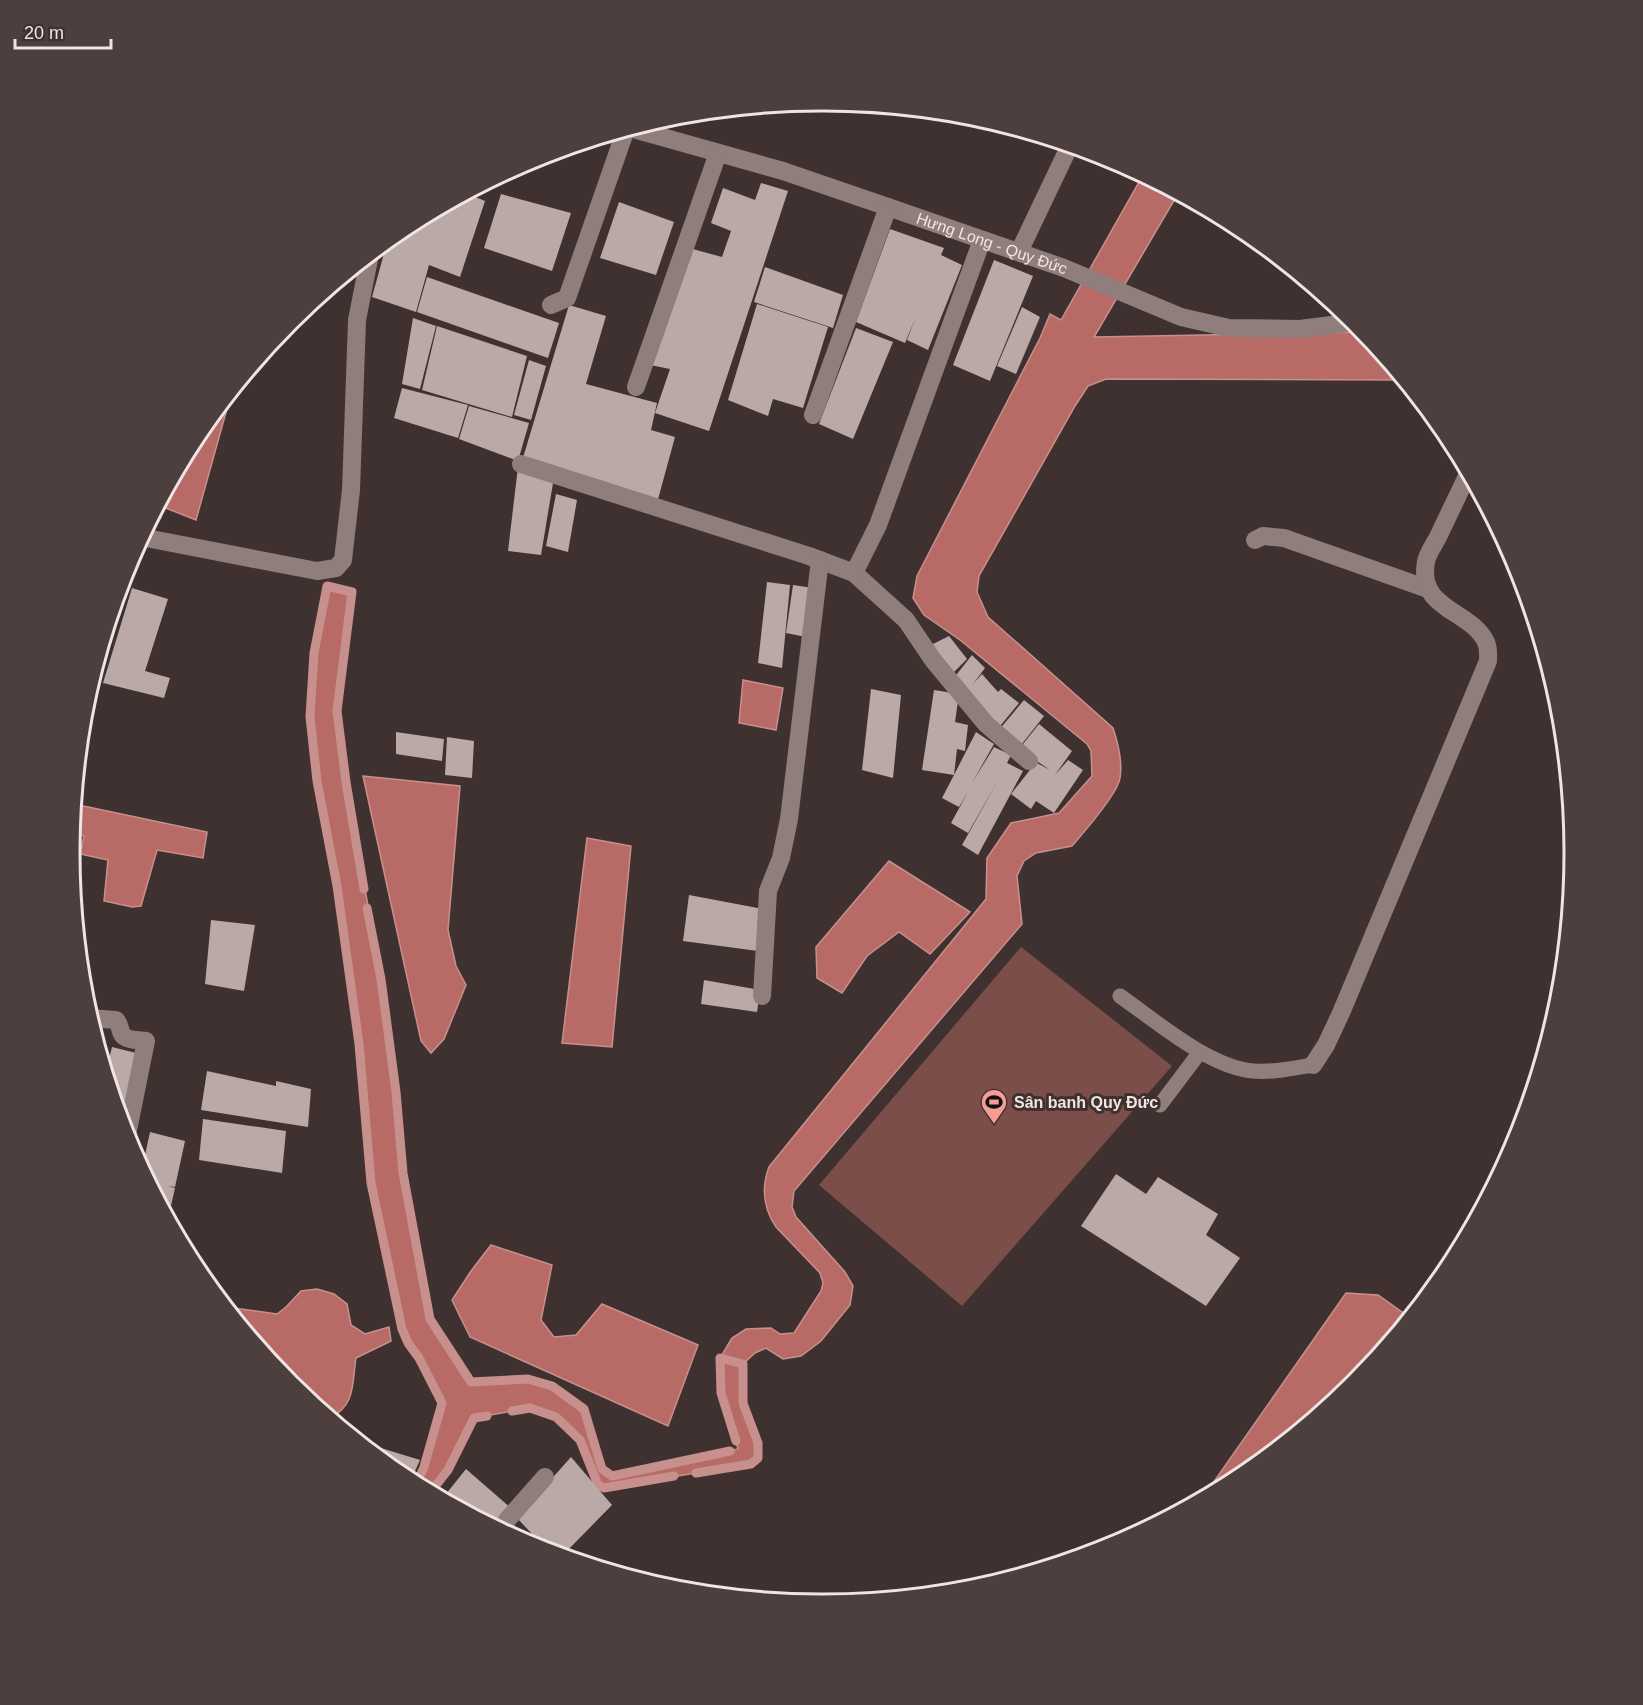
<svg xmlns="http://www.w3.org/2000/svg" width="1643" height="1705" font-family="Helvetica,sans-serif">
	<rect width="100%" height="100%" fill="#3f3130"/>
	<polygon fill="#7b4e4a" points="1021,947 1172,1066 962,1306 819,1185"/>
	<g fill="#b86b66" stroke="#c8908c" stroke-width="1.5">
		<path d="M1143 175 1181 196 1176 197 1094 337 1363 332 1403 380 1106 379 1088 386 1075 406 979 576 977 592 988 617 1113 728C1118 743 1123 761 1120 778 1118 794 1084 832 1072 846L1036 853 1024 861 1017 876 1022 924 794 1191 792 1207 796 1217 845 1272 853 1286 850 1305 821 1341 801 1356 783 1359 766 1348 755 1353 743 1364V1403L758 1443V1458L751 1464 604 1488 598 1485 580 1440 556 1417 530 1408 474 1418 448 1470 430 1493 416 1485 424 1467 441 1403 419 1358 408 1343 402 1329 371 1183 359 1044 337 886 317 781 310 717 314 653 327 586 352 592 337 712 346 782 381 979 396 1092 403 1173 430 1319 471 1382 528 1379 552 1386 584 1409 602 1469 612 1476 738 1449 721 1393 720 1358 732 1338 746 1329 771 1328 780 1334 794 1333 821 1291 823 1283 820 1273 776 1227C764 1209 761 1188 769 1167L986 899 987 858 1011 823 1059 813 1092 776 1091 751 1087 744 960 640 924 615 913 598 917 576 1040 338 1050 314 1061 320Z"/>
		<polygon points="227,397 230,398 196,520 158,505 196,434"/>
		<polygon points="743,680 783,688 776,730 739,723"/>
		<polygon points="363,776 460,786 448,930 456,966 466,985 444,1039 431,1053 421,1041"/>
		<polygon points="74,804 207,832 203,858 157,850 141,906 132,907 104,901 108,860 80,854 84,836 71,833"/>
		<polygon points="587,838 631,846 612,1047 562,1043"/>
		<polygon points="889,861 970,912 930,954 899,932 867,956 842,993 817,978 816,947"/>
		<polygon points="491,1245 552,1265 541,1320 554,1337 576,1335 602,1304 698,1345 668,1426 470,1337 452,1300 471,1271"/>
		<path d="M317 1289 334 1294 347 1304 351 1325 365 1334 389 1327 391 1341 356 1358C352 1383 356 1405 330 1418L289 1384 226 1307 277 1314 286 1307 301 1291Z"/>
		<polygon points="1346,1293 1378,1295 1409,1317 1353,1385 1239,1478 1206,1496 1206,1493"/>
	</g>
	<g fill="none" stroke-linecap="round" stroke-linejoin="round">
		<g stroke="#c8908c" stroke-width="9">
			<polyline points="364,889 346,782 337,711 352,592 327,586 314,653 310,717 317,781 337,886 359,1044 371,1183 402,1329 408,1343 419,1358 442,1403 424,1467 416,1485"/>
			<polyline points="367,908 381,979 396,1092 403,1173 430,1319 471,1382 528,1379 552,1386 584,1409 602,1469 612,1476 730,1451"/>
			<polyline points="512,1411 530,1408 556,1417 580,1440 598,1485 604,1488 674,1476"/>
			<polyline points="696,1473 751,1464 758,1458 758,1443 743,1403 743,1364 720,1358 721,1393 736,1441"/>
			<polyline points="430,1493 448,1470 474,1418 487,1416"/>
		</g>
	</g>
	<g fill="#bba9a7">
		<polygon points="761,183 788,191 709,431 655,413 670,369 650,365 689,248 722,257 731,231 711,223 723,188 755,200"/>
		<polygon points="466,193 485,201 460,277 429,265 416,312 372,297 388,239 404,227"/>
		<polygon points="501,194 571,213 552,271 484,248"/>
		<polygon points="619,202 674,222 656,275 600,258"/>
		<polygon points="890,229 944,248 941,255 962,265 928,350 907,340 915,319 905,343 856,322"/>
		<polygon points="994,260 1033,276 990,381 953,365"/>
		<polygon points="765,267 843,295 833,328 754,302"/>
		<polygon points="427,277 559,323 548,358 417,312"/>
		<polygon points="757,304 828,327 803,408 773,399 768,416 728,400"/>
		<polygon points="569,305 606,316 586,384 657,403 651,430 675,437 657,503 522,461"/>
		<polygon points="1022,307 1040,317 1016,374 997,366"/>
		<polygon points="413,318 436,326 420,389 402,384"/>
		<polygon points="437,326 527,356 512,417 422,390"/>
		<polygon points="856,328 893,342 853,439 819,424"/>
		<polygon points="529,360 546,366 531,420 514,415"/>
		<polygon points="402,388 468,405 458,438 394,418"/>
		<polygon points="469,406 529,423 518,461 459,439"/>
		<polygon points="518,467 554,477 541,555 508,551"/>
		<polygon points="556,494 577,500 568,552 546,546"/>
		<polygon points="767,582 790,585 782,668 758,663"/>
		<polygon points="793,585 813,588 806,637 786,633"/>
		<polygon points="132,588 168,599 145,671 170,678 164,698 103,683"/>
		<polygon points="949,636 967,659 951,675 931,645"/>
		<polygon points="972,655 985,668 973,684 982,674 998,692 1001,689 1019,703 996,731 953,679"/>
		<polygon points="871,689 901,695 893,778 862,770"/>
		<polygon points="934,690 959,694 955,722 968,725 965,751 957,749 954,775 976,732 994,744 972,783 994,747 1011,755 1007,763 1023,771 978,855 962,845 1000,777 968,833 951,823 968,792 959,807 942,798 954,775 922,770"/>
		<polygon points="1024,700 1044,716 1018,749 998,731"/>
		<polygon points="1039,724 1072,751 1055,775 1068,760 1083,770 1054,813 1036,801 1031,809 1011,794 1033,766 1037,763 1050,770 1019,749"/>
		<polygon points="396,732 444,739 442,761 396,754"/>
		<polygon points="447,737 474,741 472,778 445,775"/>
		<polygon points="689,895 763,909 758,951 683,941"/>
		<polygon points="211,920 255,925 244,991 205,984"/>
		<polygon points="704,980 760,990 757,1012 701,1004"/>
		<polygon points="112,1047 136,1053 121,1123 106,1072"/>
		<polygon points="207,1071 276,1086 276,1081 311,1089 308,1127 201,1110"/>
		<polygon points="203,1119 286,1131 282,1173 199,1160"/>
		<polygon points="150,1132 185,1141 175,1187 168,1186 175,1188 168,1219 154,1193 157,1182 147,1180 142,1169"/>
		<polygon points="1116,1174 1146,1194 1158,1177 1218,1214 1206,1235 1240,1258 1206,1306 1081,1226"/>
		<polygon points="358,1441 420,1460 410,1482 403,1478"/>
		<polygon points="571,1457 612,1505 562,1556 549,1552 517,1518"/>
		<polygon points="466,1469 512,1509 497,1528 442,1499"/>
	</g>
	<g fill="none" stroke-linecap="round" stroke-linejoin="round">
		<g stroke="#8f7e7c" stroke-width="15">
			<path d="M1120 996C1157 1022 1209 1067 1253 1071 1273 1073 1294 1068 1313 1065"/>
			<polyline points="1160,1105 1200,1052"/>
		</g>
		<g stroke="#8f7e7c" stroke-width="18">
			<path id="s1" d="M630 128 783 171 888 207 1064 268 1181 317 1229 328 1300 329 1355 322"/>
			<polyline points="982,240 878,525 854,573 906,620 933,660 986,724 1029,761"/>
			<polyline points="1019,252 1070,145"/>
			<polyline points="551,305 567,298 626,129"/>
			<polyline points="636,387 718,153"/>
			<polyline points="813,415 888,207"/>
			<polyline points="521,464 809,556 854,573"/>
			<polyline points="141,537 317,571 336,568 343,560 351,490 357,320 370,254"/>
			<polyline points="1255,540 1263,536 1284,538 1428,589"/>
			<polyline points="762,996 768,891 781,858 789,819 820,560"/>
			<path d="M89 1018 116 1020C121 1026 119 1029 122 1034 126 1041 140 1040 146 1041L126 1140"/>
			<path d="M1313 1065 1326 1045 1341 1013 1488 661C1488 654 1489 649 1486 642 1471 610 1417 610 1426 562 1427 554 1434 545 1438 537 1448 516 1458 495 1468 474"/>
			<polyline points="504,1532 507,1520 545,1477"/>
		</g>
	</g>
	<defs>
		<g id="stadium-pin" transform="scale(1.35)"><path d="M0 17L-7.5 6A9.5 9.5 0 1 1 7.5 6Z" fill="#f59c95" stroke="#3f3130"/><path d="M0-5a6.5 5 0 1 0 0 10a6.5 5 0 1 0 0-10ZM-3.5-1.8h7v3.6h-7Z" fill="#111"/></g>
	</defs>
	<g fill-rule="evenodd">
		<use href="#stadium-pin" x="994" y="1102"/>
	</g>
	<g text-anchor="middle" stroke-width="6" stroke-linejoin="round" paint-order="stroke">
		<g font-size="16" fill="#efe5e4" stroke="#3f3130">
			<text dy="6" stroke="none"><textPath href="#s1" startOffset="380">Hưng Long - Quy Đức</textPath></text>
		</g>
		<g font-size="16" font-weight="bold" fill="#efe5e4" stroke="#3f3130" text-anchor="start">
			<text x="1014" y="1108">Sân banh Quy Đức</text>
		</g>
	</g>
	<path d="M0 0H1643V1705H0ZM821 111H823A741 741 0 0 1 1564 852V853A741 741 0 0 1 823 1594H821A741 741 0 0 1 80 853V852A741 741 0 0 1 821 111Z" fill="#4d3f3e" fill-rule="evenodd"/>
	<path fill="none" stroke="#efe5e4" stroke-width="3" d="M821 111H823A741 741 0 0 1 1564 852V853A741 741 0 0 1 823 1594H821A741 741 0 0 1 80 853V852A741 741 0 0 1 821 111Z"/>
	<path d="M15 39v9h96v-9" fill="none" stroke="#efe5e4" stroke-width="3"/>
	<text x="24" y="39" font-size="18" fill="#efe5e4" stroke="#3f3130" stroke-width="4.5" paint-order="stroke">20 m</text>
</svg>
